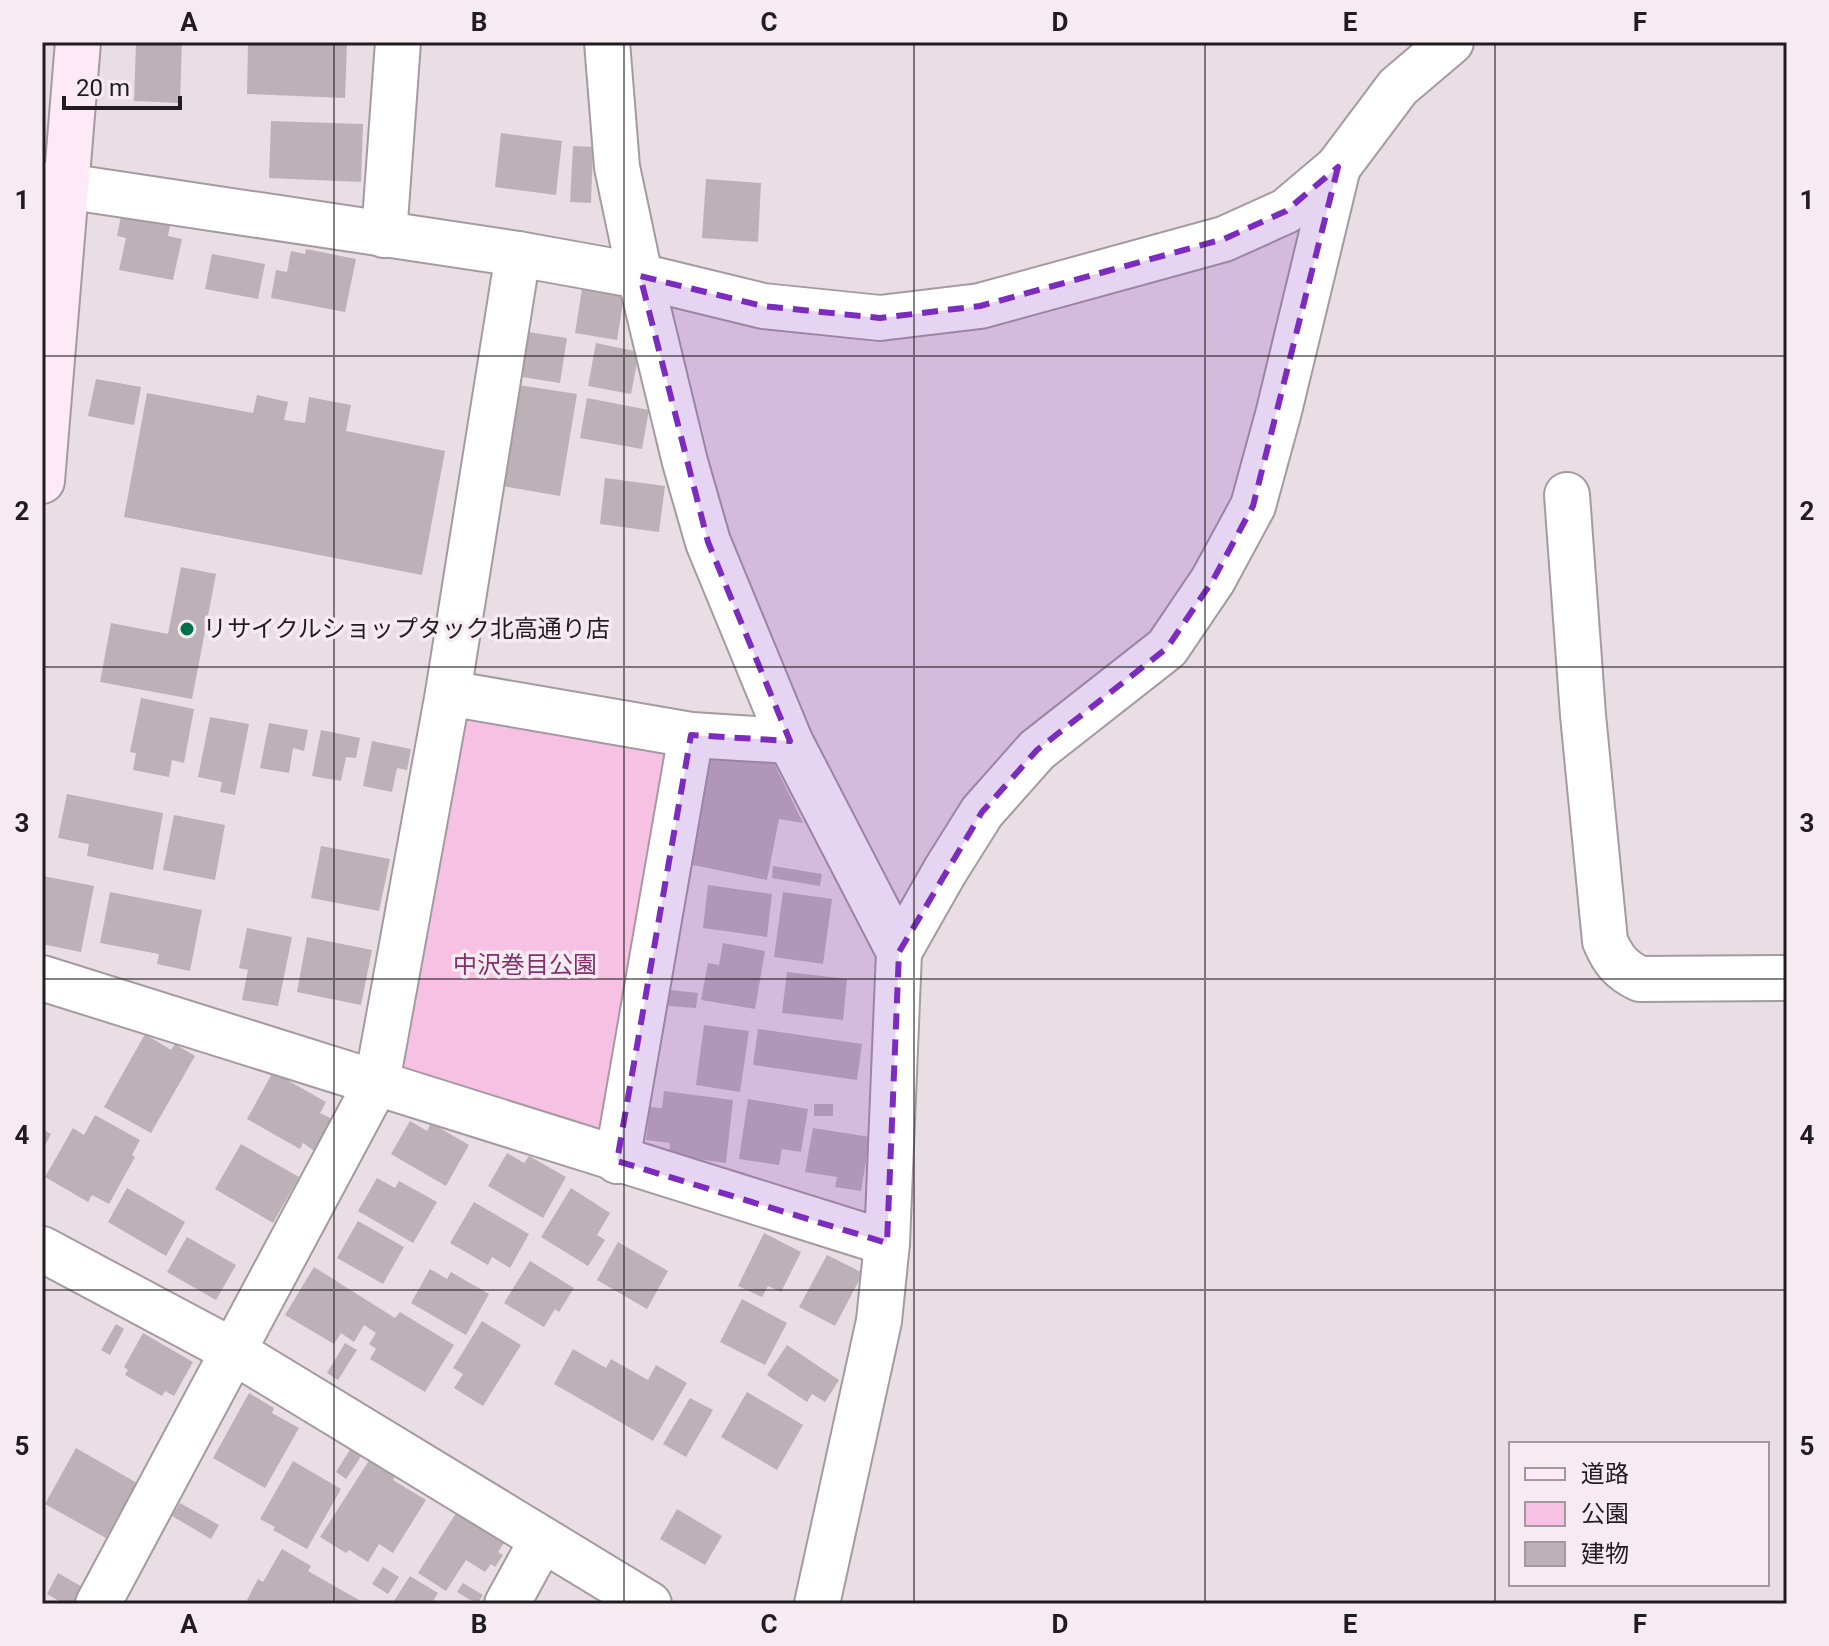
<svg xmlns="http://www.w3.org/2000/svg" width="1829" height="1646" font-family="Roboto,'Noto Sans JP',sans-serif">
	<rect width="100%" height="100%" fill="#eadee5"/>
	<polygon fill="#f6c1e2" points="448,693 691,735 617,1161 377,1082"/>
	<g fill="#bdb1b8">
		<polygon points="136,42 182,42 180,103 134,101"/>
		<polygon points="248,42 347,42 345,98 247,94"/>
		<polygon points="271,121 363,124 361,182 269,178"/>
		<polygon points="501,133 562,141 556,195 495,187"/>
		<polygon points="573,146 593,147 591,203 570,202"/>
		<polygon points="706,179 761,183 758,242 702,238"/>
		<polygon points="122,211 171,221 168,236 182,239 173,280 119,270 126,238 117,236"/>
		<polygon points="306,249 356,259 345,312 271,298 276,270 287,272 291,251 305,254"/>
		<polygon points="212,254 265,264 258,299 205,289"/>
		<polygon points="582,289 624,296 617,340 575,333"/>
		<polygon points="528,332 567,338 560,383 522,377"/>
		<polygon points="596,343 639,352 631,394 588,386"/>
		<polygon points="96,379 141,387 134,425 88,416"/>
		<polygon points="518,385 577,394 560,496 502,486"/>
		<polygon points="147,393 253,413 257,395 288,402 284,420 305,423 309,397 351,405 346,431 445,451 422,575 124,517"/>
		<polygon points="587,398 649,410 642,449 580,438"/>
		<polygon points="605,478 665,486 659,532 600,524"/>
		<polygon points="181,567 216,574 192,699 100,682 111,623 168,634"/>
		<polygon points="141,698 194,709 184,763 172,760 169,777 133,770 136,753 130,752"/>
		<polygon points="210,717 249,724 235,795 220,792 222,782 198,777"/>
		<polygon points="269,723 308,730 304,751 293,748 289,773 260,768"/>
		<polygon points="321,730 360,738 356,758 346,757 341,781 312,776"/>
		<polygon points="372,741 411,749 407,770 397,768 392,792 363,786"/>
		<polygon points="721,750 774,763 803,823 779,819 767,880 688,864 709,758"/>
		<polygon points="67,794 163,813 153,870 87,856 89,844 58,838"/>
		<polygon points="174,815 225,825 215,880 163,870"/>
		<polygon points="321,846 390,859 379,911 311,898"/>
		<polygon points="773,866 822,874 820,886 772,878"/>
		<polygon points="43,876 94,886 81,952 42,944"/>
		<polygon points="708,885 772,894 767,937 703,928"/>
		<polygon points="110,892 202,910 190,971 157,964 159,954 100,943"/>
		<polygon points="783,892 832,899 823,964 774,957"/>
		<polygon points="247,928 292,937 278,1006 242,1000 248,970 239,968"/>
		<polygon points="307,937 372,950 361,1005 297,992"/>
		<polygon points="723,943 765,951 755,1009 701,1000 708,963 719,965"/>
		<polygon points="787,972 847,979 843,1020 782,1013"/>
		<polygon points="670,990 698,993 696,1008 668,1006"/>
		<polygon points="704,1025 749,1031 740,1092 696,1085"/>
		<polygon points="758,1029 862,1044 857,1080 753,1065"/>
		<polygon points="145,1034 171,1050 175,1044 195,1056 151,1133 104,1107"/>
		<polygon points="273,1072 326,1102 320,1113 334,1120 316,1152 303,1143 300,1149 247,1119"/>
		<polygon points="664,1091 733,1100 726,1163 669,1155 670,1143 646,1140 650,1107 662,1108"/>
		<polygon points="748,1099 808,1109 801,1152 782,1149 779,1165 739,1159"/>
		<rect x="814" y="1104" width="19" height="12"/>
		<polygon points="95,1115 140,1140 132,1155 135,1157 109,1204 92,1195 88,1202 45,1177 73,1128 84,1135"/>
		<polygon points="410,1121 427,1131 431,1123 469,1145 446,1186 391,1154"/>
		<polygon points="813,1128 870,1137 861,1191 835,1187 837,1177 805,1172"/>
		<polygon points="42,1129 51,1134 42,1151"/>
		<polygon points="241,1144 299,1177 273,1223 215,1189"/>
		<polygon points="507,1153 524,1163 529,1156 566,1177 543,1218 488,1186"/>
		<polygon points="377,1178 395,1188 399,1181 437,1202 413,1243 358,1211"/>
		<polygon points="127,1188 185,1222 166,1256 108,1222"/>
		<polygon points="571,1188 610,1213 597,1235 605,1240 588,1266 541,1237"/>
		<polygon points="474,1202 529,1234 510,1268 492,1257 488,1265 450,1243"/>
		<polygon points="358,1221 404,1247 383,1284 337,1258"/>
		<polygon points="764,1233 801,1252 781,1292 768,1286 762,1297 738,1286"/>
		<polygon points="187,1237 236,1265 216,1300 167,1272"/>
		<polygon points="618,1242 668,1271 647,1309 597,1280"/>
		<polygon points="827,1255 863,1273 835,1326 799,1307"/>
		<polygon points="530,1261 574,1288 559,1312 555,1309 544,1327 504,1303"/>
		<polygon points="314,1267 395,1318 400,1312 454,1345 425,1392 370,1359 376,1349 369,1344 376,1333 364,1325 354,1342 341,1333 334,1344 285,1315"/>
		<polygon points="430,1269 447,1279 451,1272 489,1294 466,1335 411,1303"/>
		<polygon points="742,1299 787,1323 765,1365 720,1342"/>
		<polygon points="482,1321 521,1345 483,1406 454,1388 463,1374 453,1368"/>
		<polygon points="116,1324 124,1329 110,1355 101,1350"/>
		<polygon points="143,1333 193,1362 174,1396 165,1391 162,1396 125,1375 128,1370 124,1367"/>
		<polygon points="345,1343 357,1350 338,1380 327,1373"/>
		<polygon points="787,1345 839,1380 825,1402 812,1394 807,1402 767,1375"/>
		<polygon points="573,1349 606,1368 611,1359 648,1380 656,1365 687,1383 653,1441 554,1384"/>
		<polygon points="747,1392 803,1425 777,1470 721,1437"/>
		<polygon points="249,1393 274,1408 272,1413 299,1428 265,1488 213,1458"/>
		<polygon points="690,1398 713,1410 686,1457 663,1444"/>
		<polygon points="76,1448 137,1483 106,1538 45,1504"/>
		<polygon points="351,1448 362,1455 346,1479 336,1472"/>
		<polygon points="370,1459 395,1475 393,1480 426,1500 393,1553 379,1544 368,1562 349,1550 346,1553 320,1537"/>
		<polygon points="293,1461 341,1489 307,1549 273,1530 275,1527 260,1519"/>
		<polygon points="180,1503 219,1525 211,1539 172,1516"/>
		<polygon points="677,1509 722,1536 705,1565 660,1539"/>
		<polygon points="456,1513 504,1543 498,1552 503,1555 495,1567 491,1564 485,1572 466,1560 446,1591 418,1573"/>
		<polygon points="282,1549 311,1566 308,1571 366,1604 251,1604 247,1600 258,1579 263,1582"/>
		<polygon points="383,1567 399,1577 388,1594 372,1584"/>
		<polygon points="58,1573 84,1588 75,1604 64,1604 47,1594"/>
		<polygon points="410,1576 438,1593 433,1601 437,1604 392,1604"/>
		<polygon points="463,1583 483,1595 477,1604 457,1592"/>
	</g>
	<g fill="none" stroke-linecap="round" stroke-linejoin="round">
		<g stroke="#a59aa1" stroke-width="48">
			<g id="street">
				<polyline points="607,42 617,167 640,276 685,462 708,542 790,741 899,952 887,1243 879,1321 817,1604"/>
				<polyline points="42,185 65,186 518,254 640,276 763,306 880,318 980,306 1224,239 1286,211 1338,167 1398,87 1451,42"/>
				<polyline points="384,235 398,42"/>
				<path d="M1567 495 1583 715 1605 941C1613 960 1621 970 1640 979L1787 978"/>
				<polyline points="448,693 691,735 790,741"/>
				<polyline points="899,952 945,871 982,812 1037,750 1167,648 1213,580 1253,506 1279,411 1338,167"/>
				<path d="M42 978C324 1065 605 1157 887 1243"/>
				<polyline points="617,1161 691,735"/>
				<polyline points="42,1249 233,1351 649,1604"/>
				<polyline points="98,1604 377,1082 448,693 518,254"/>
				<polyline points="507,1604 542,1540"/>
			</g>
		</g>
		<g stroke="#a59aa1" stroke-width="48">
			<polyline id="secondary" points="42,481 78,42"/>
		</g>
		<use href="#street" stroke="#fff" stroke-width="44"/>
		<use href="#secondary" stroke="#feeaf7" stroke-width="44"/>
	</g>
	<path fill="#7b2cbf" fill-opacity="0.2" stroke="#7b2cbf" stroke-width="6" stroke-dasharray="16 10" stroke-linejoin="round" d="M1338 167 1253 506 1213 580 1167 648 1037 750 982 812 899 952 887 1243 617 1161 691 735 790 741 708 542 640 276 763 306 880 318 980 306 1224 239 1286 211Z"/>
	<path fill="none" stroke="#211d1f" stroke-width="2" stroke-opacity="0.55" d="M334 42V1604M624 42V1604M914 42V1604M1205 42V1604M1495 42V1604M42 356H1787M42 667H1787M42 979H1787M42 1290H1787"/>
	<circle fill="#01714a" stroke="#f7ebf2" stroke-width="3" cx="187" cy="629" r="8"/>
	<g text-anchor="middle" stroke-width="7" stroke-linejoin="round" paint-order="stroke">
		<g font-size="24" fill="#211d1f" stroke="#f7ebf2" text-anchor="start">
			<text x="203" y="637">リサイクルショップタック北高通り店</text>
		</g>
		<g font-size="24" fill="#85306c" stroke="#f7ebf2">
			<text x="525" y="973">中沢巻目公園</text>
		</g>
	</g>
	<rect width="1829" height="1646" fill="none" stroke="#f7ebf2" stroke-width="88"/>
	<rect x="1509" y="1442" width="260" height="144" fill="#f7ebf2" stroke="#a1999e" stroke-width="2"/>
	<rect x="1525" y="1468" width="40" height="12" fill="#feeaf7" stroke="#a1999e" stroke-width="2"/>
	<text x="1581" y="1482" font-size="24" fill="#211d1f">道路</text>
	<rect x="1525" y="1502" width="40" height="24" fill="#f6c1e2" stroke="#a1999e" stroke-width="2"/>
	<text x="1581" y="1522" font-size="24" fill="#211d1f">公園</text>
	<rect x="1525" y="1542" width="40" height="24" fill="#bdb1b8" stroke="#a1999e" stroke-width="2"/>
	<text x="1581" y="1562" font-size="24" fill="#211d1f">建物</text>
	<path d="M64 96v12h116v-12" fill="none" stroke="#211d1f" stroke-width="4"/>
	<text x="76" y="96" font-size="24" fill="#211d1f" stroke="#f7ebf2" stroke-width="6" paint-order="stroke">20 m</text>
	<rect x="44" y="44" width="1741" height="1558" fill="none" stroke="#211d1f" stroke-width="3"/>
	<g font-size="26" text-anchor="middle" font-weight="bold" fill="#211d1f">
		<text x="189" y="31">A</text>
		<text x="479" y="31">B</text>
		<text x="769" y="31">C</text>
		<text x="1060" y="31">D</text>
		<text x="1350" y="31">E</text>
		<text x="1640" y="31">F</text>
		<text x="22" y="209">1</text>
		<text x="1807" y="209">1</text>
		<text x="22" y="520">2</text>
		<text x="1807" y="520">2</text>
		<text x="22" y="832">3</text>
		<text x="1807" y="832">3</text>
		<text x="22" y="1144">4</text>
		<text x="1807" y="1144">4</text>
		<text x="22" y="1455">5</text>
		<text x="1807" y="1455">5</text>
		<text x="189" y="1633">A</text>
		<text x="479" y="1633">B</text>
		<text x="769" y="1633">C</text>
		<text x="1060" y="1633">D</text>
		<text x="1350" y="1633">E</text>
		<text x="1640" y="1633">F</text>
	</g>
</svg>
